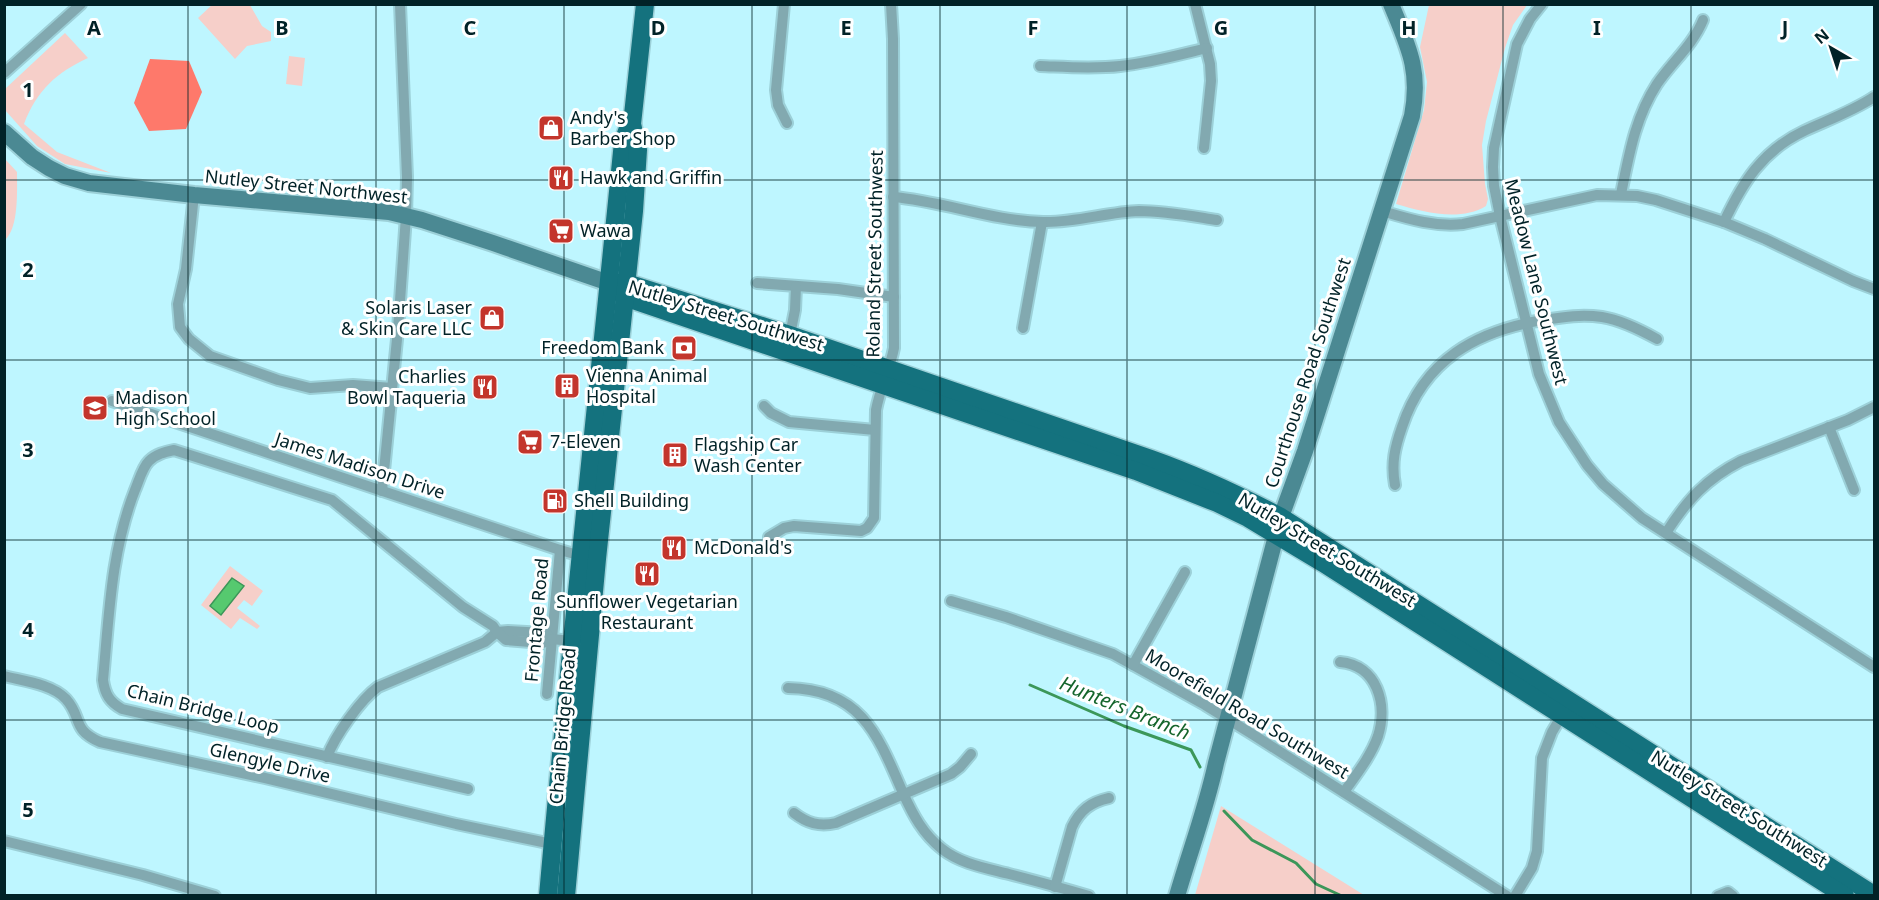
<svg xmlns="http://www.w3.org/2000/svg" width="1879" height="900" font-family="'Noto Sans',sans-serif">
	<rect width="100%" height="100%" fill="#bef6ff"/>
	<g fill="#f6cfc9">
		<polygon points="213,4 250,5 262,26 271,32 271,41 247,46 235,59 198,18"/>
		<path d="M1429 5H1527L1513 25 1505 48 1486 121 1482 145 1485 184 1488 199 1486 206C1460 222 1423 212 1396 204L1424 110 1427 82 1420 47Z"/>
		<path d="M65 33 88 58C56 73 37 90 24 124L57 152 111 173 65 164 37 146 5 110V89Z"/>
		<polygon points="289,56 305,58 302,86 286,84"/>
		<path d="M5 159 17 172C17 190 19 228 5 240Z"/>
		<polygon points="230,566 263,591 252,606 244,600 237,608 260,626 257,629 240,618 231,629 201,605"/>
		<polygon points="1221,806 1364,895 1195,895"/>
	</g>
	<polygon fill="#fe796b" points="150,59 189,61 202,92 186,129 149,131 134,103"/>
	<polygon fill="#56c96f" stroke="#3c9759" stroke-width="1.5" points="232,578 244,586 221,615 210,606"/>
	<g fill="none" stroke-linecap="round" stroke-linejoin="round">
		<g stroke="#3c9759" stroke-width="3">
			<polyline points="1030,685 1124,726 1191,750 1200,767"/>
			<polyline points="1224,811 1252,840 1296,863 1316,884 1342,896"/>
		</g>
		<g stroke="#9cd0d8" stroke-width="14">
			<g id="street">
				<polyline points="784,4 776,90 778,105 787,123"/>
				<polyline points="1195,4 1210,64 1211,81 1204,148"/>
				<polyline points="1542,4 1530,19 1517,44 1494,148 1493,167 1494,186 1500,216 1539,374 1559,422 1587,465 1603,484 1642,518 1874,667"/>
				<path d="M1040 66C1067 67 1094 69 1120 66 1149 63 1178 55 1207 48"/>
				<polyline points="4,73 81,4"/>
				<path d="M1621 194C1629 155 1635 118 1657 84 1672 62 1693 45 1703 20"/>
				<polyline points="194,195 186,269 178,304 180,327 189,339 210,356 278,380 310,388 353,385 392,388"/>
				<path d="M893 197C943 201 992 221 1043 222 1076 223 1107 212 1139 211 1165 211 1191 216 1217 220"/>
				<path d="M1382 211C1409 219 1434 227 1463 224L1597 195 1637 196 1656 200 1724 222 1765 239 1853 281 1874 289"/>
				<path d="M1724 222C1743 182 1762 151 1804 131 1828 120 1853 111 1874 97"/>
				<polyline points="757,283 838,289 894,297"/>
				<polyline points="1023,328 1042,222"/>
				<polyline points="790,335 795,310 796,286"/>
				<polyline points="112,401 560,550 585,557"/>
				<polyline points="764,406 771,413 789,422 875,430"/>
				<polyline points="1829,427 1854,490"/>
				<path d="M1395 485C1391 463 1395 447 1402 427 1424 360 1476 331 1543 320 1563 317 1581 314 1602 317 1621 320 1639 329 1657 339"/>
				<polyline points="382,491 398,329 406,216 407,177 400,4"/>
				<path d="M1666 533C1687 500 1706 479 1741 461L1848 420 1874 407"/>
				<path d="M769 537 784 528 794 526 861 531 867 528 874 518 876 410C880 388 890 369 894 348L893 39 891 4"/>
				<polyline points="951,601 1006,617 1113,654 1205,705 1252,734 1507,896"/>
				<path d="M1340 662C1377 665 1388 704 1378 736 1371 756 1356 775 1344 792"/>
				<polyline points="1133,665 1185,572"/>
				<path d="M4 676C24 681 52 684 66 699 83 718 71 729 100 742L265 778 456 824 552 844"/>
				<path d="M788 688C861 689 878 735 903 793 913 815 923 834 942 849 961 864 986 868 1009 874 1036 881 1062 888 1089 896"/>
				<polyline points="547,694 560,550"/>
				<path d="M327 757C335 736 360 700 378 687L485 642 497 632 508 631 545 633 552 639 571 641"/>
				<path d="M468 789 122 709C110 702 105 695 103 680 109 616 111 551 135 490 139 481 142 468 149 461 156 454 165 452 174 450L332 500 463 607 493 626 497 632 506 640 543 643 552 639"/>
				<path d="M794 813C807 823 819 827 836 823L951 774 960 767 971 754"/>
				<polyline points="4,841 143,875 215,896"/>
				<path d="M1055 887 1072 827C1080 810 1091 802 1109 798"/>
				<polyline points="1515,896 1532,868 1537,851 1542,758 1552,732 1564,712"/>
				<polyline points="1718,896 1728,892 1733,896"/>
			</g>
		</g>
		<g stroke="#9cd0d8" stroke-width="20">
			<g id="secondary">
				<polyline points="4,132 32,157 49,168 65,176 89,183 194,195 389,212 422,220 493,243 609,283"/>
				<path d="M1177 896C1190 851 1206 809 1216 763L1281 517 1305 451 1412 116C1421 70 1408 46 1391 4"/>
			</g>
		</g>
		<g stroke="#9cd0d8" stroke-width="21">
			<g id="primary">
				<path d="M609 283H627L790 335 1151 459C1196 475 1239 495 1281 517L1874 895"/>
				<polyline points="609,283 625,297 633,300 1136,471 1217,503 1248,518 1323,563 1845,896"/>
				<path d="M548 896C570 644 598 393 623 142L627 131 632 124"/>
				<polyline points="566,896 597,559 634,211 638,150 632,124 645,4"/>
			</g>
		</g>
		<use href="#street" stroke="#82a9b0" stroke-width="10"/>
		<use href="#secondary" stroke="#4b8993" stroke-width="16"/>
		<use href="#primary" stroke="#14727e" stroke-width="18"/>
	</g>
	<path fill="none" stroke="#012227" stroke-width="1.5" stroke-opacity="0.55" d="M188 4V896M376 4V896M564 4V896M752 4V896M940 4V896M1127 4V896M1315 4V896M1503 4V896M1691 4V896M4 180H1874M4 360H1874M4 540H1874M4 720H1874"/>
	<defs>
		<g id="shop-square" transform="scale(1.35)"><rect x="-9" y="-9" width="18" height="18" rx="4" fill="#c3352c" stroke="#fff"/><path d="M-5-2.5h2.3a2.7 3.5 0 0 1 5.4 0H5L5.5 6h-11ZM-1.5-2.5h3a1.5 2.3 0 0 0-3 0Z" fill="#fff"/></g>
		<g id="restaurant-square" transform="scale(1.35)"><rect x="-9" y="-9" width="18" height="18" rx="4" fill="#c3352c" stroke="#fff"/><path d="M-5-6h1v4h1v-4h1v4h1v-4h1v5L-1.5 .5V6h-2V.5L-5-1ZM5-6V6H3V1.5H1.5Q1.5-4 5-6Z" fill="#fff"/></g>
		<g id="supermarket-square" transform="scale(1.35)"><rect x="-9" y="-9" width="18" height="18" rx="4" fill="#c3352c" stroke="#fff"/><path d="M-6-5.5h2.5l.6 2H6L4.5 2H-2.5L-4.4-4H-6ZM-1.5 3.2a1.3 1.3 0 1 0 .1 0ZM3 3.2a1.3 1.3 0 1 0 .1 0Z" fill="#fff"/></g>
		<g id="bank-square" transform="scale(1.35)"><rect x="-9" y="-9" width="18" height="18" rx="4" fill="#c3352c" stroke="#fff"/><path d="M-6-4H6V4H-6ZM0-2.3a2.3 2.3 0 1 0 0 4.6a2.3 2.3 0 1 0 0-4.6Z" fill="#fff"/></g>
		<g id="building-square" transform="scale(1.35)"><rect x="-9" y="-9" width="18" height="18" rx="4" fill="#c3352c" stroke="#fff"/><path d="M-4-6H4V6H1V3H-1V6H-4ZM-2.5-4.3h1.7v1.8h-1.7ZM.8-4.3h1.7v1.8H.8ZM-2.5-1h1.7V.8h-1.7ZM.8-1h1.7V.8H.8Z" fill="#fff"/></g>
		<g id="school-square" transform="scale(1.35)"><rect x="-9" y="-9" width="18" height="18" rx="4" fill="#c3352c" stroke="#fff"/><path d="M0-5L7-2L0 1L-7-2ZM-4 1L0 2.5L4 1V4Q0 6-4 4Z" fill="#fff"/></g>
		<g id="fuel-square" transform="scale(1.35)"><rect x="-9" y="-9" width="18" height="18" rx="4" fill="#c3352c" stroke="#fff"/><path d="M-5.5-6h7V0h2V4h1.3V-2.5L3-4.5l.8-.8L6-3V5H2.5V1h-1V6h-7ZM-4.2-4.7v3.2H.2V-4.7Z" fill="#fff"/></g>
	</defs>
	<g fill-rule="evenodd">
		<use href="#shop-square" x="551" y="128"/>
		<use href="#restaurant-square" x="561" y="178"/>
		<use href="#supermarket-square" x="561" y="231"/>
		<use href="#shop-square" x="492" y="318"/>
		<use href="#bank-square" x="684" y="348"/>
		<use href="#building-square" x="567" y="386"/>
		<use href="#restaurant-square" x="485" y="387"/>
		<use href="#school-square" x="95" y="408"/>
		<use href="#supermarket-square" x="530" y="442"/>
		<use href="#building-square" x="675" y="455"/>
		<use href="#fuel-square" x="555" y="501"/>
		<use href="#restaurant-square" x="674" y="548"/>
		<use href="#restaurant-square" x="647" y="574"/>
	</g>
	<g text-anchor="middle" stroke-width="6" stroke-linejoin="round" paint-order="stroke">
		<g font-size="18" fill="#012227" stroke="#fff" text-anchor="start">
			<text x="570" y="124">Andy's<tspan x="570" dy="21">Barber Shop</tspan></text>
			<text x="580" y="184">Hawk and Griffin</text>
			<text x="580" y="237">Wawa</text>
			<text x="472" y="314" text-anchor="end">Solaris Laser<tspan x="472" dy="21">&amp; Skin Care LLC</tspan></text>
			<text x="664" y="354" text-anchor="end">Freedom Bank</text>
			<text x="586" y="382">Vienna Animal<tspan x="586" dy="21">Hospital</tspan></text>
			<text x="466" y="383" text-anchor="end">Charlies<tspan x="466" dy="21">Bowl Taqueria</tspan></text>
			<text x="115" y="404">Madison<tspan x="115" dy="21">High School</tspan></text>
			<text x="550" y="448">7-Eleven</text>
			<text x="694" y="451">Flagship Car<tspan x="694" dy="21">Wash Center</tspan></text>
			<text x="574" y="507">Shell Building</text>
			<text x="694" y="554">McDonald's</text>
			<text x="647" y="608" text-anchor="middle">Sunflower Vegetarian<tspan x="647" dy="21">Restaurant</tspan></text>
		</g>
		<g font-size="18" fill="#012227" stroke="#fff">
			<text transform="translate(306 187) rotate(6)" y="6">Nutley Street Northwest</text>
			<text transform="translate(875 254) rotate(-89)" y="6">Roland Street Southwest</text>
			<text transform="translate(1536 282) rotate(76)" y="6">Meadow Lane Southwest</text>
			<text transform="translate(726 316) rotate(17)" y="6">Nutley Street Southwest</text>
			<text transform="translate(1308 373) rotate(-72)" y="6">Courthouse Road Southwest</text>
			<text transform="translate(360 466) rotate(18)" y="6">James Madison Drive</text>
			<text transform="translate(1327 550) rotate(31)" y="6">Nutley Street Southwest</text>
			<text transform="translate(537 620) rotate(-85)" y="6">Frontage Road</text>
			<text transform="translate(203 709) rotate(14)" y="6">Chain Bridge Loop</text>
			<text transform="translate(1247 714) rotate(31)" y="6">Moorefield Road Southwest</text>
			<text transform="translate(563 726) rotate(-85)" y="6">Chain Bridge Road</text>
			<text transform="translate(270 763) rotate(13)" y="6">Glengyle Drive</text>
			<text transform="translate(1739 809) rotate(32)" y="6">Nutley Street Southwest</text>
		</g>
		<g font-size="20" font-style="italic" fill="#15652c" stroke="#fff">
			<text transform="translate(1125 708) rotate(22)" y="7">Hunters Branch</text>
		</g>
	</g>
	<g font-size="20" text-anchor="middle" font-weight="bold" fill="#012227" stroke="#fff" stroke-width="6" stroke-linejoin="round" paint-order="stroke">
		<text x="94" y="35">A</text>
		<text x="282" y="35">B</text>
		<text x="470" y="35">C</text>
		<text x="658" y="35">D</text>
		<text x="846" y="35">E</text>
		<text x="1033" y="35">F</text>
		<text x="1221" y="35">G</text>
		<text x="1409" y="35">H</text>
		<text x="1597" y="35">I</text>
		<text x="1785" y="35">J</text>
		<text x="28" y="97">1</text>
		<text x="28" y="277">2</text>
		<text x="28" y="457">3</text>
		<text x="28" y="637">4</text>
		<text x="28" y="817">5</text>
	</g>
	<rect width="1879" height="900" fill="none" stroke="#012227" stroke-width="12"/>
	<g transform="translate(1831 48) rotate(321)" stroke="#ffffff" stroke-width="4.5" paint-order="stroke">
	<path d="M0-4.5L10 22L0 15L-10 22Z" fill="#012227"/>
	<text y="-9" font-size="16" font-weight="bold" text-anchor="middle" fill="#012227">N</text>
	</g>
</svg>
